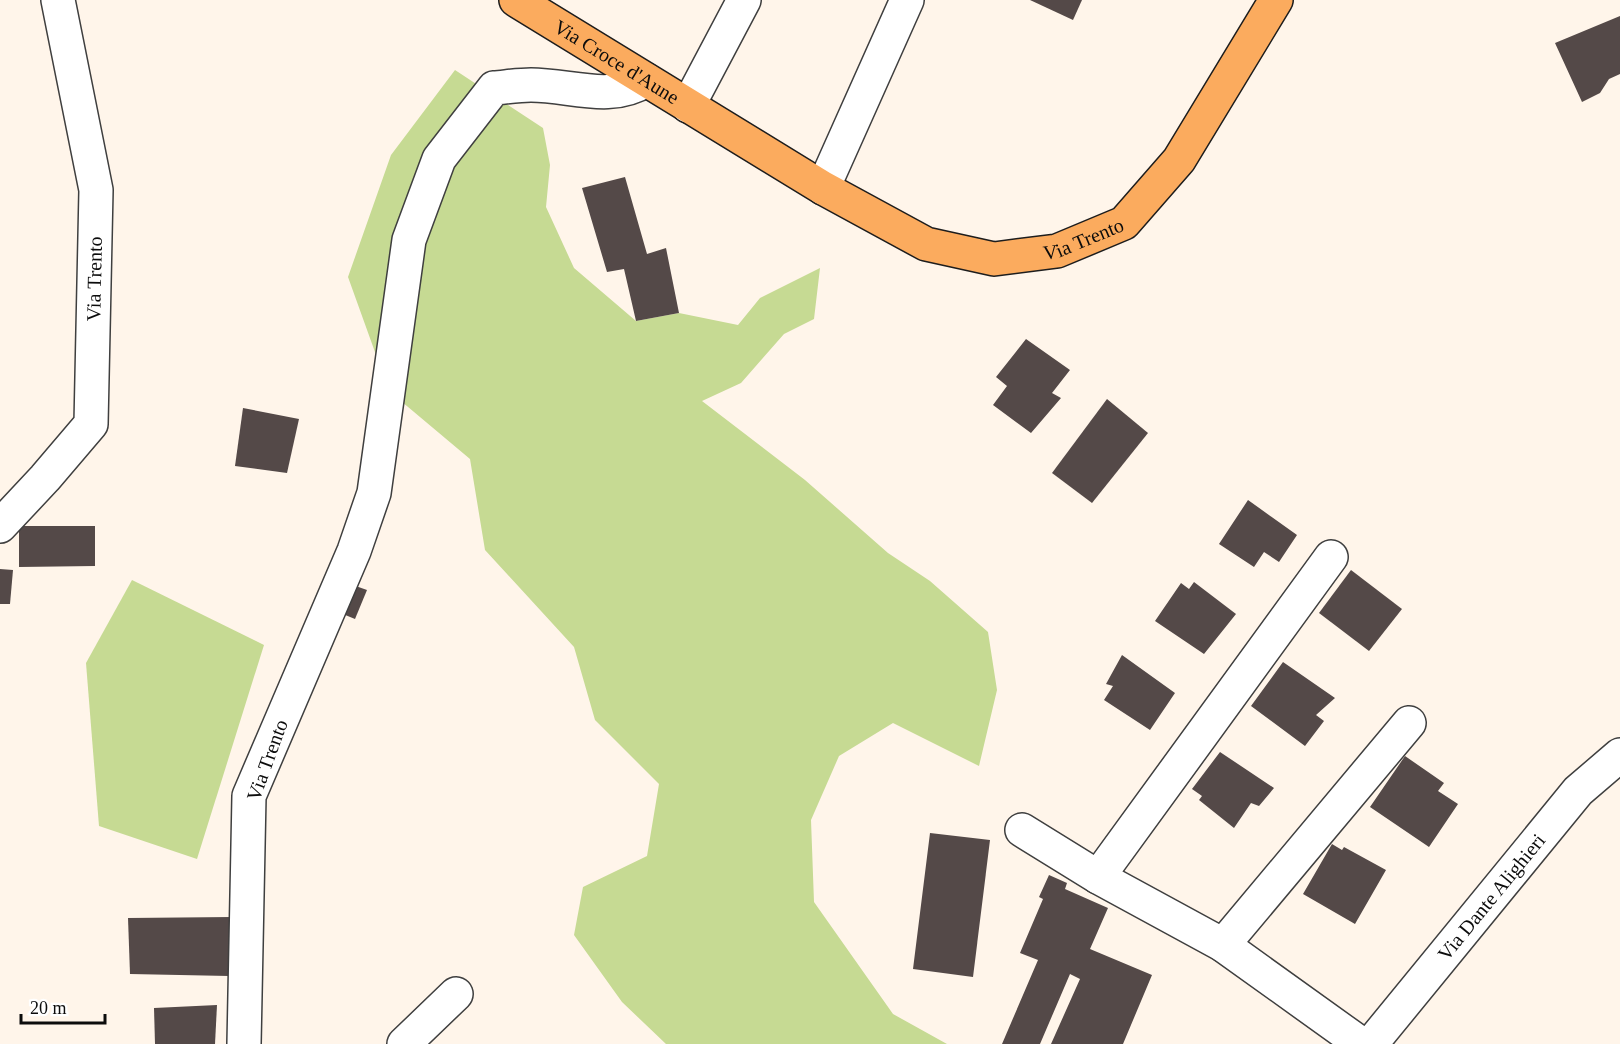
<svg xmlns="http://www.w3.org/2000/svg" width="1620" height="1044" font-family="'Times New Roman',serif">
	<rect width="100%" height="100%" fill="#fff5ea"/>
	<g fill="#c6da93">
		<polygon points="455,70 543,128 550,165 546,207 574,268 636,321 679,313 738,325 760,298 820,268 814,319 784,334 741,383 702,401 805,480 888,553 930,581 988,632 997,690 979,766 893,723 839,756 811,820 814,902 893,1014 947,1044 666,1044 622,1002 574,935 583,887 647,856 659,784 595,720 574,647 485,550 470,459 389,391 348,277 391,155"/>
		<polygon points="132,580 264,645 197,859 99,826 86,663"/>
	</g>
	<g fill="#544948">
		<polygon points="1030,0 1082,0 1073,20"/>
		<polygon points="1620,16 1620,74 1609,79 1600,93 1582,102 1555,43"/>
		<polygon points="625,177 647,254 666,248 679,313 636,321 624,269 607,272 582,188"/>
		<polygon points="1026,339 1070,370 1052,393 1061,398 1031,433 993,405 1007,386 996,377"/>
		<polygon points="1107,399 1148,433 1092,503 1052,473"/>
		<polygon points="243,408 299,419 287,473 235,466"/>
		<polygon points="1248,500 1297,535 1279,562 1264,552 1254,567 1219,544"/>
		<polygon points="19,526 95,526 95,566 19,567"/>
		<polygon points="0,569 13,570 10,604 0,604"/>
		<polygon points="1351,570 1402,609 1369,651 1319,613"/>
		<polygon points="1194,582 1236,614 1204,654 1155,621 1181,583 1189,589"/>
		<polygon points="350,584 367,590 355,619 338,612"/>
		<polygon points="1122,655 1175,693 1150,730 1104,700 1113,686 1106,684"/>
		<polygon points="1283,662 1335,698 1316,715 1324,721 1305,746 1251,706"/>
		<polygon points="1220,752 1274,788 1259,806 1251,803 1234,828 1199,800 1202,796 1192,789"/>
		<polygon points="1405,756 1444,783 1438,791 1458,804 1429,847 1370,807"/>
		<polygon points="930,833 990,840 973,977 913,969"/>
		<polygon points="1332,844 1342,850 1344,847 1386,870 1355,924 1303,894"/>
		<polygon points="1049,875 1067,883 1065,889 1108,908 1090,949 1152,975 1123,1044 1051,1044 1080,979 1070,974 1040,1044 1002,1044 1038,960 1020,953 1043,899 1039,897"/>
		<polygon points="232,917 229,976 130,974 128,918"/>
		<polygon points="217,1005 215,1044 155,1044 154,1008"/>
	</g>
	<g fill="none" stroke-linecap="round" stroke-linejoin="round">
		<g stroke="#3f3f3f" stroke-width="36">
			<g id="minor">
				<polyline points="688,106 744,0"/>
				<polyline points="823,188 907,0"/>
				<path id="s1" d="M0 526 45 478 91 424 96 190 58 0"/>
				<polyline points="1022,830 1098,877 1223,945 1361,1044"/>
				<polyline points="1098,877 1331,557"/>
				<polyline points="1223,945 1409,723"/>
				<path d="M244 1044 249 796 354 551 374 493 409 240 439 159 494 88C506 87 519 85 531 85 571 85 610 103 646 80"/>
				<polyline points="404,1044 456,994"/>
				<path id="s2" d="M1371 1044 1578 791 1620 755"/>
			</g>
		</g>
		<g stroke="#1d1d1d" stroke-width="36">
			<g id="major">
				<path id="s3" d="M516 0 823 188 926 244 994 259 1057 251 1124 223 1179 160 1276 0"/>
			</g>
		</g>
		<use href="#minor" stroke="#fff" stroke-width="33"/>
		<use href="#major" stroke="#fbab5e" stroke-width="33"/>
	</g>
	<g text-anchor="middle" stroke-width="6" stroke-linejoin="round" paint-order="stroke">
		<g font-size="20" fill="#0c0c0c" stroke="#fff">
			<text dy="7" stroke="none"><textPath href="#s3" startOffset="118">Via Croce d'Aune</textPath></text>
			<text dy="7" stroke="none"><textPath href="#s3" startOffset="639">Via Trento</textPath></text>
			<text dy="7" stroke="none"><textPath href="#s1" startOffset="282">Via Trento</textPath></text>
			<text transform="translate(267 760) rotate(-70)" y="7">Via Trento</text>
			<text dy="7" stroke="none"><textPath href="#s2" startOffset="190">Via Dante Alighieri</textPath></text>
		</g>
	</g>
	<path d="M21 1014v9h84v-9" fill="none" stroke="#0c0c0c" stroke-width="3"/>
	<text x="30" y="1014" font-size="18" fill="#0c0c0c" stroke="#ffffff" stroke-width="4.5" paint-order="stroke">20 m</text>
</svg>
